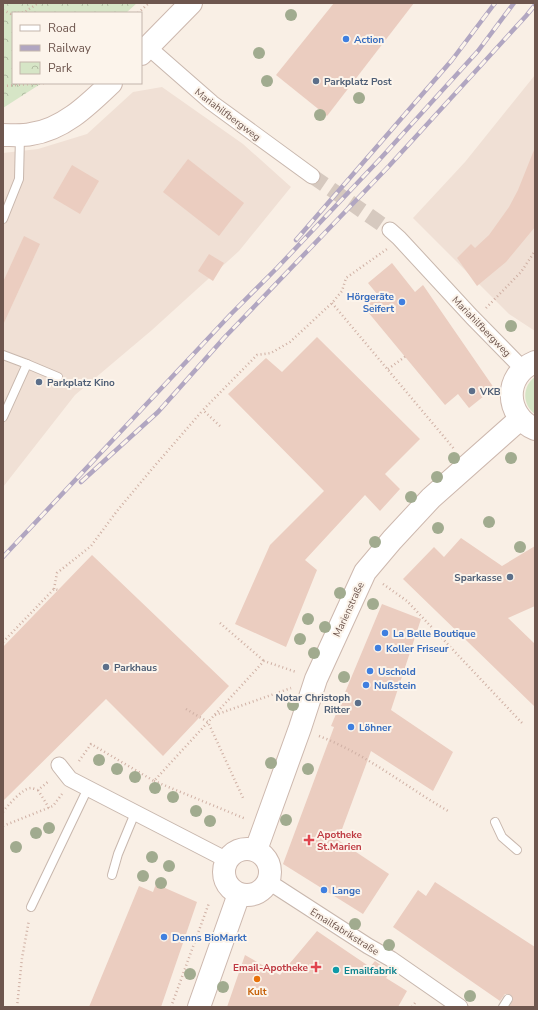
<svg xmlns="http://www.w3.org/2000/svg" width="538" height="1010" font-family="'Nunito Sans',sans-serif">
	<defs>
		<pattern id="park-crowns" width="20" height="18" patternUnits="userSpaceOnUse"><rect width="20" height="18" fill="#d6e5c6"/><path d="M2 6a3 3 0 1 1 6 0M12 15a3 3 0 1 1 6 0" fill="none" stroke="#b2bca3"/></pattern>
	</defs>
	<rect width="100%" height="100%" fill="#f9efe5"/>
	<g fill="#f0e0d5">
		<polygon points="535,75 535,331 509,314 413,218 465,162"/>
		<polygon points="162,87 243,144 291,187 239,251 152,330 75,395 3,487 3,153 38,149 87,134 133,92"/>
	</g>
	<path fill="#d6e5c6" d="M535 377V414C522 405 522 386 535 377Z"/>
	<polygon fill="url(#park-crowns)" points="3,3 137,3 126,13 13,13 13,83 42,83 3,108"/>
	<g fill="#ebcdc0">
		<polygon points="334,3 414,3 327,116 276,75"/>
		<polygon points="534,150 535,150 535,227 506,262 477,286 457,258 471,244 475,248 489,235 509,207 518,190"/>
		<polygon points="188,159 244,203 219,236 163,192"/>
		<polygon points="72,165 99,181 80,214 53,198"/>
		<polygon points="24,236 40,244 3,325 3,282"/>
		<polygon points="209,254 224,263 213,281 198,271"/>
		<polygon points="392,263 415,292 423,285 494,388 469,408 458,394 445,405 363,306 377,294 368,283"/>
		<polygon points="317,337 420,439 385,474 400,489 380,511 365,495 305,560 317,570 286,647 235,624 270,545 324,491 228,394 266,358 282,372"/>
		<polygon points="461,538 502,566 535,546 535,606 508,618 535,644 535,707 403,579 434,547 444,557"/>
		<polygon points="92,555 229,686 163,756 106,699 3,801 3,647"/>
		<polygon points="382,604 421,619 391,710 453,752 433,791 371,751 338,840 389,874 363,914 283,864 334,727 331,726"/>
		<polygon points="435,882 535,947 535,1007 509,1007 513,1000 511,995 505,994 500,1001 393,927 418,890 426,896"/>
		<polygon points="156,884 197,902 161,1007 89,1007 139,886 153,892"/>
		<polygon points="317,931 370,967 375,961 390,972 386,978 407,991 398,1007 227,1007 245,955 280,975"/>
	</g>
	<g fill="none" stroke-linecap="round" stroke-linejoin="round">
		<polyline stroke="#d6c9bf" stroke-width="15" stroke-dasharray="15 8" stroke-linecap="butt" points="312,176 390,230"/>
		<g stroke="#c8b7ad" stroke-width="10">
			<g id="lane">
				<polyline points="3,219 19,179 20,136"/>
				<polyline points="3,355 27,364 3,417"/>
				<polyline points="27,364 58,377"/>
				<polyline points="495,822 502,837 517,850"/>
				<polyline points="112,875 118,854 135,813"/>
				<polyline points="31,907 88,788"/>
				<polyline points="503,1007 508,999"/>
			</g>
		</g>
		<g stroke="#c8b7ad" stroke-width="17">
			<g id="street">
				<polyline points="148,47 212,103 312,176"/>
				<polyline points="390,230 399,238 472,317 523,369"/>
				<polyline points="59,765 70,779 227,860"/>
				<polyline points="269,882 368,946 391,959 460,1007"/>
			</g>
		</g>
		<g stroke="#cdb8ae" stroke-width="24">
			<g id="secondary">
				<polyline points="141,54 191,3"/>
				<path d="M3 135C12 135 22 136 31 134 63 130 89 104 111 83"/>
				<path d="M535 362C503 375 505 416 535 429"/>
				<circle cx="247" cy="872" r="23"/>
				<polyline points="256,850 300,728 316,679 365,572 392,540 431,498 520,419"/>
				<polyline points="199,1007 239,894"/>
			</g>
		</g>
		<g stroke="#cfb0a4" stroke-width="2.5" stroke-dasharray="1 3" stroke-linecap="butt">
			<polyline points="3,10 11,14 13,14"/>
			<polyline points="18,13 25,12 38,3"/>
			<polyline points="138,13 149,3"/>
			<polyline points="3,86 45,83"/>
			<polyline points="332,303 455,450"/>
			<polyline points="486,308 521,272 535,251"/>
			<polyline points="388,369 406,356"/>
			<polyline points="220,426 203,410 257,355 271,353 290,342 332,303 342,291 346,278 387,249"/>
			<polyline points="383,584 407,601 522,723"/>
			<polyline points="54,589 57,573 91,546 117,511 152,469 203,410"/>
			<polyline points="220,623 264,661"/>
			<polyline points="3,642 54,589 58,590"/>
			<polyline points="186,709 208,722 244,800"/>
			<polyline points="215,715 291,688"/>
			<path d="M319 736C366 754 405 786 448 811"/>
			<polyline points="79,761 91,744 154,781 264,661 296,672"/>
			<polyline points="154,781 246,819"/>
			<polyline points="38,790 49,808"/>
			<path d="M3 812C8 805 23 788 31 788 33 788 37 790 38 790L49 781"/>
			<polyline points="3,826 53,806 62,794"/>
			<polyline points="17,1007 22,958 29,920"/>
			<polyline points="171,1007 209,903"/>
			<polyline points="412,1007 415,1003"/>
		</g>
		<use href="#lane" stroke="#fff" stroke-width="8"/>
		<use href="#street" stroke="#fff" stroke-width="15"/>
		<use href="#secondary" stroke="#fff" stroke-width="22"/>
		<g stroke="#b1a6c1" stroke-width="4.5">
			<g id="rail">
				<polyline points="296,240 452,60 495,3"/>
				<polyline points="81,482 158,412 224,338 389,166 526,16 535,5"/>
				<polyline points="3,557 231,314 277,268 380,159 478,51 514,3"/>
			</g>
		</g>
		<use href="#rail" stroke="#fcf4eb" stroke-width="3" stroke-dasharray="9" stroke-linecap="butt"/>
	</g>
	<g fill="#a1ab8f">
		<circle cx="291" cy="15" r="6"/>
		<circle cx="259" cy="53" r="6"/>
		<circle cx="267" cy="81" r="6"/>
		<circle cx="359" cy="98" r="6"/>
		<circle cx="320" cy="115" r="6"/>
		<circle cx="511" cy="326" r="6"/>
		<circle cx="454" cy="458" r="6"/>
		<circle cx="511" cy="458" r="6"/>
		<circle cx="437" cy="477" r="6"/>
		<circle cx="411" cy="497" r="6"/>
		<circle cx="489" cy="522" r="6"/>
		<circle cx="438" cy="528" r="6"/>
		<circle cx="375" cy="542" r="6"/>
		<circle cx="520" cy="547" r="6"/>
		<circle cx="340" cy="593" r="6"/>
		<circle cx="373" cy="604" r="6"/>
		<circle cx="308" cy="619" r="6"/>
		<circle cx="325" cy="627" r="6"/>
		<circle cx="300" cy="639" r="6"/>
		<circle cx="314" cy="653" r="6"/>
		<circle cx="344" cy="677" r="6"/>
		<circle cx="293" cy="705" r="6"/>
		<circle cx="99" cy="760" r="6"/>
		<circle cx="271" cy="763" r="6"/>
		<circle cx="117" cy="769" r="6"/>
		<circle cx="308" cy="769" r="6"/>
		<circle cx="135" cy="777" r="6"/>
		<circle cx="155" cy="788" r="6"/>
		<circle cx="173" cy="797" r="6"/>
		<circle cx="196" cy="811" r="6"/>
		<circle cx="286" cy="820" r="6"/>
		<circle cx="210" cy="821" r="6"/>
		<circle cx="49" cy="828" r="6"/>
		<circle cx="36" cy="833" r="6"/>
		<circle cx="16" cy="847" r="6"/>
		<circle cx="152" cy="857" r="6"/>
		<circle cx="169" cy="866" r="6"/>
		<circle cx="143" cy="876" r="6"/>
		<circle cx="161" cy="883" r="6"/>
		<circle cx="355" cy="924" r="6"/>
		<circle cx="389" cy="945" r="6"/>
		<circle cx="190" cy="974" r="6"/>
		<circle cx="223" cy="987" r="6"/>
		<circle cx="470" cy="996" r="6"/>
	</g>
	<g fill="#3f7fe0" stroke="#fcf4eb" stroke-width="1.5">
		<circle cx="346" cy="39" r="4"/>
		<circle cx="402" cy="302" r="4"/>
		<circle cx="385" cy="633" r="4"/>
		<circle cx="378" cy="648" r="4"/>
		<circle cx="370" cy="671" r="4"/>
		<circle cx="366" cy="685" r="4"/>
		<circle cx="351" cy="727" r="4"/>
		<circle cx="324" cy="890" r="4"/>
		<circle cx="164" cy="937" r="4"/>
	</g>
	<g fill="#5c6f8a" stroke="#fcf4eb" stroke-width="1.5">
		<circle cx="316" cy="81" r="4"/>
		<circle cx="39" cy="382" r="4"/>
		<circle cx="472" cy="391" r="4"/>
		<circle cx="510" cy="577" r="4"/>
		<circle cx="106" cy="667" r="4"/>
		<circle cx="358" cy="703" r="4"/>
	</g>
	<g fill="#e0444e" stroke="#fcf4eb" stroke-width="1.5">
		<path d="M307 834h4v4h4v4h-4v4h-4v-4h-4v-4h4z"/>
		<path d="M314 961h4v4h4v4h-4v4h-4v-4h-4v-4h4z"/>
	</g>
	<circle fill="#0f9aa8" stroke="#fcf4eb" stroke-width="1.5" cx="336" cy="970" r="4"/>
	<circle fill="#e8710a" stroke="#fcf4eb" stroke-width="1.5" cx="257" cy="979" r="4"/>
	<g text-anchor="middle" stroke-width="4" stroke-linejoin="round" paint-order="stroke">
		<g font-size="10" font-weight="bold" fill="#366cbe" stroke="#fcf4eb" text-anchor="start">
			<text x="354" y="43">Action</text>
			<text x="394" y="300" text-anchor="end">Hörgeräte<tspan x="394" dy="12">Seifert</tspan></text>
			<text x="393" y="637">La Belle Boutique</text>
			<text x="386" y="652">Koller Friseur</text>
			<text x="378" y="675">Uschold</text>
			<text x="374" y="689">Nußstein</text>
			<text x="359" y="731">Löhner</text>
			<text x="332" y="894">Lange</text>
			<text x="172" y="941">Denns BioMarkt</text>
		</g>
		<g font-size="10" font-weight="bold" fill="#4e5e75" stroke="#fcf4eb" text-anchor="start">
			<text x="324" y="85">Parkplatz Post</text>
			<text x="47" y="386">Parkplatz Kino</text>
			<text x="480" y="395">VKB</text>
			<text x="502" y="581" text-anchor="end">Sparkasse</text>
			<text x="114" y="671">Parkhaus</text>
			<text x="350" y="701" text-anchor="end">Notar Christoph<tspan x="350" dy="12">Ritter</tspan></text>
		</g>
		<g font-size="10" fill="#6e564e" stroke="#fcf4eb">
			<text transform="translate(228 114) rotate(37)" y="4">Mariahilfbergweg</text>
			<text transform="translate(482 326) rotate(46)" y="4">Mariahilfbergweg</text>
			<text transform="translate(348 609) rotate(-65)" y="4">Marienstraße</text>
			<text transform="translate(345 931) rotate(32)" y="4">Emailfabrikstraße</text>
		</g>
		<g font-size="10" font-weight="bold" fill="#be3a42" stroke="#fcf4eb" text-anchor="start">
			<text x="317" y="838">Apotheke<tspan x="317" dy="12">St.Marien</tspan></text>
			<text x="308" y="971" text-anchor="end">Email-Apotheke</text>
		</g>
		<g font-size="10" font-weight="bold" fill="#0d838f" stroke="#fcf4eb" text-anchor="start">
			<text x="344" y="974">Emailfabrik</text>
		</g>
		<g font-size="10" font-weight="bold" fill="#c56008" stroke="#fcf4eb">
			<text x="257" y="995">Kult</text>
		</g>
	</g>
	<rect width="538" height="1010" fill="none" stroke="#6e564e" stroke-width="8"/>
	<rect x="12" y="12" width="130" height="72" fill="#fcf4eb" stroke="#c3b5ac"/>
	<rect x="20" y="25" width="20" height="6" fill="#ffffff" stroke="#c3b5ac"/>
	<text x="48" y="32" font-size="12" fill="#6e564e">Road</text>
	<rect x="20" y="45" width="20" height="6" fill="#b1a6c1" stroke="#c3b5ac"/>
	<text x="48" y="52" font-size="12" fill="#6e564e">Railway</text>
	<rect x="20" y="62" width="20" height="12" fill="url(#park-crowns)" stroke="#c3b5ac"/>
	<text x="48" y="72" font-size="12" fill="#6e564e">Park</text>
</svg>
